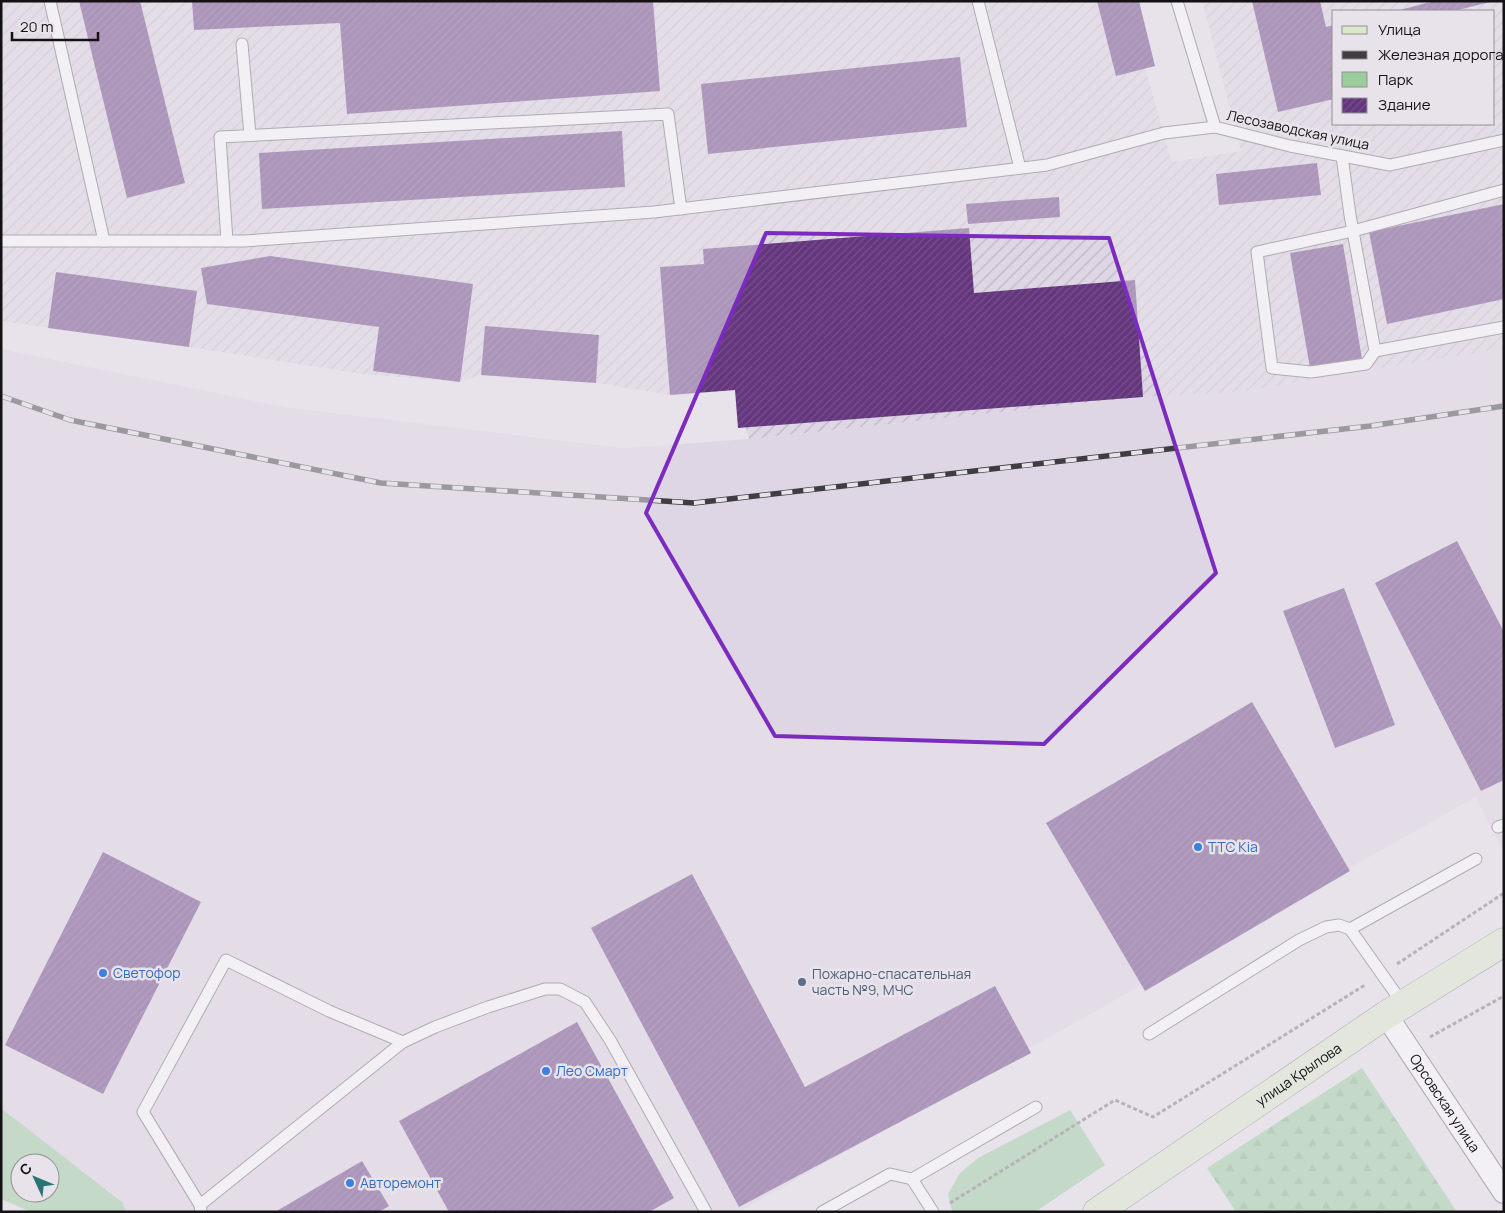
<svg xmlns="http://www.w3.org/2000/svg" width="1505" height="1213" font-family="Manrope,sans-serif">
	<defs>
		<pattern id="industrial-furrows" width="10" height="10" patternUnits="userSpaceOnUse" patternTransform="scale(1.25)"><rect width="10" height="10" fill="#dfd6e5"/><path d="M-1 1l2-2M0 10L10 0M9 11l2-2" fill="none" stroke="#beb7c4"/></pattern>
		<pattern id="forest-firs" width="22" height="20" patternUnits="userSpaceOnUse" patternTransform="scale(1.25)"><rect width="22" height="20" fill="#99cd9c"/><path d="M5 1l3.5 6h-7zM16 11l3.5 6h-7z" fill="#83af86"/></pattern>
		<pattern id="building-hatch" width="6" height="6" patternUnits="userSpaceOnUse" patternTransform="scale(1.25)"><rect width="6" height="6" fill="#64367e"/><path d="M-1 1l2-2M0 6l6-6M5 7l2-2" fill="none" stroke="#75508a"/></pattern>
	</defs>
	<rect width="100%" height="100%" fill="#e8e3eb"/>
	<polygon fill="#dfd6e5" points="1504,347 1503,852 1476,797 739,1212 126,1212 123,1203 1,1108 1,349 285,407 624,448 749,439 1143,397 1239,392"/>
	<path fill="url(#industrial-furrows)" fill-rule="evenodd" d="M1 1H1126L1172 162 1241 151 1202 1H1504V348L1239 392 1143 397 749 439 735 390 670 395 596 383 481 375 460 382 362 374 189 347 1 321ZM1334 11H1494V124H1334Z"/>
	<g fill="#99cd9c" fill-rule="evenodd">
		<path d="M1 1108 123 1203 126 1212H31L1 1199ZM20 1163H50V1193H20Z"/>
		<polygon points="1070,1110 1105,1165 1035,1212 952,1212 948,1194 960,1173 978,1158"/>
	</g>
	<polygon fill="url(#forest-firs)" points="1362,1068 1457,1212 1236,1212 1207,1168"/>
	<g fill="url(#building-hatch)">
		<polygon points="79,1 140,1 185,183 127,198"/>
		<polygon points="192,1 653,1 660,91 347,114 340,23 194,30"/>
		<polygon points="1097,1 1139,1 1155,66 1116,76"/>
		<polygon points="1252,1 1320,1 1326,27 1334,25 1334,99 1278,112"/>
		<polygon points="1434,1 1490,1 1490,2 1454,11 1396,11"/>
		<polygon points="960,57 967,127 708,154 701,84"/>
		<polygon points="622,131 625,187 262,209 259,153"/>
		<polygon points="1317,163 1321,195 1219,205 1216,174"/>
		<polygon points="1059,197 1060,217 968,224 966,204"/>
		<polygon points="1504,204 1504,299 1387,324 1369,232"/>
		<polygon points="969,228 974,293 1135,280 1143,397 738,428 735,390 670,395 660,267 704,264 703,249"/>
		<polygon points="1343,244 1362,359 1310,368 1290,253"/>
		<polygon points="270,256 473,284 460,382 373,371 379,327 207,304 201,268"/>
		<polygon points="56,272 197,291 189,347 48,328"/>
		<polygon points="485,326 599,335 596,383 481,375"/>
		<polygon points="1457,541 1504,632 1504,780 1481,791 1375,583"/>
		<polygon points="1344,588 1395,725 1335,748 1283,611"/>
		<polygon points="1252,702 1350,871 1145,991 1046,823"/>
		<polygon points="103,852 201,902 103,1094 5,1045"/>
		<polygon points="692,874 805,1087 995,986 1031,1053 739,1207 591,928"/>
		<polygon points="577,1022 674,1198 649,1212 449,1212 399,1121"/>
		<polygon points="362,1161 389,1206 379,1212 275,1212"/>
	</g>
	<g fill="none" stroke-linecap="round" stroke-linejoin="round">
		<g stroke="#6a666d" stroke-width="13">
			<g id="service">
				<polyline points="50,1 104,241"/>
				<polyline points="978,1 1020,168"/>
				<polyline points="1177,1 1215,127 1290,146 1390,165 1504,140"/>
				<polyline points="242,44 250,135"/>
				<polyline points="1342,156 1350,215 1375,351 1504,327"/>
				<polyline points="1,241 244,241 654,212 1047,165 1164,133 1215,127"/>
				<polyline points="227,241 220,137 668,114 681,209"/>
				<polyline points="1375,351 1366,364 1311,372 1272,368 1257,252 1353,231 1504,190"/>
				<polyline points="1498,827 1504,825"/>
				<polyline points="1350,929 1476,859"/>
				<polyline points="1149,1034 1299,940 1326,927 1339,925 1350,929 1403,1004"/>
				<polyline points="912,1179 1036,1107"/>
				<polyline points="200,1205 403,1042"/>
				<polyline points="201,1212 200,1205 143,1112 226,960 329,1011 403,1042 435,1027 488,1007 545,989 560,989 585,1002 610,1040 706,1212"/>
				<polyline points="822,1212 890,1174 912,1179 933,1212"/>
			</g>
		</g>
		<g stroke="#6a666d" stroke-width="24">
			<g id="minor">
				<path id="s1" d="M1386 1015 1504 1192"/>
			</g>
		</g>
		<g stroke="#6a666d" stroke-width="29">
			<g id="secondary">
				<path id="s2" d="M1097 1212 1386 1015 1504 942"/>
			</g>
		</g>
		<g stroke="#7a767c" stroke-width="3" stroke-dasharray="4 2.5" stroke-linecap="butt">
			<polyline points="1397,964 1504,893"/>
			<polyline points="1430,1037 1504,996"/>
			<polyline points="950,1203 1115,1100 1153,1117 1365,985"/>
		</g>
		<use href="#service" stroke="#fff" stroke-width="11"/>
		<use href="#minor" stroke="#fff" stroke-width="22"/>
		<use href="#secondary" stroke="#dbe9cb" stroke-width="28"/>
		<g stroke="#3f3d41" stroke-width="5.5">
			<polyline id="rail" points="1,396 70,420 381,483 694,503 1370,426 1504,406"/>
		</g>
		<use href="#rail" stroke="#e8e3eb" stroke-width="4" stroke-dasharray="11" stroke-linecap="butt"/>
	</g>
	<path d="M0 0H1505V1213H0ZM766 233 1109 238 1216 573 1044 744 775 736 646 513Z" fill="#e8e3eb" fill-opacity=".55" fill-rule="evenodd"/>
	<path fill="none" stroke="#7b2cbf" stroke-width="4" stroke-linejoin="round" d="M766 233 1109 238 1216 573 1044 744 775 736 646 513Z"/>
	<g fill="#3f7fe0" stroke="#e8e3eb" stroke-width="2">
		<circle cx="1198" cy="847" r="5"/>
		<circle cx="103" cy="973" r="5"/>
		<circle cx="546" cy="1071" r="5"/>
		<circle cx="350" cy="1183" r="5"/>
	</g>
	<circle fill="#5c6f8a" stroke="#e8e3eb" stroke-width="2" cx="802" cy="982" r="5"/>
	<g text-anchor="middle" stroke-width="5" stroke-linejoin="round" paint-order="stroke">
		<g font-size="14" fill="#131114" stroke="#e8e3eb">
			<text transform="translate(1298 130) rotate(12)" y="5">Лесозаводская улица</text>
			<text dy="5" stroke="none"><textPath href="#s2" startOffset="244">улица Крылова</textPath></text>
			<text dy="5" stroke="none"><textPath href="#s1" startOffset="106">Орсовская улица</textPath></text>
		</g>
		<g font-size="14" fill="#366cbe" stroke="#e8e3eb" text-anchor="start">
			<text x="1208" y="852">ТТС Kia</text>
			<text x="113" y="978">Светофор</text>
			<text x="556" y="1076">Лео Смарт</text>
			<text x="360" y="1188">Авторемонт</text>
		</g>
		<g font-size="14" fill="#4e5e75" stroke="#e8e3eb" text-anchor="start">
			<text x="812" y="979">Пожарно-спасательная<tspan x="812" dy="16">часть №9, МЧС</tspan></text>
		</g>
	</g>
	<rect width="1505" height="1213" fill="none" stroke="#131114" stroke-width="5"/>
	<rect x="1332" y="10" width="162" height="115" fill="#e8e3eb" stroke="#938f95"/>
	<rect x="1342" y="26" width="25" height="8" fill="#dbe9cb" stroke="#938f95"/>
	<text x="1378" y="35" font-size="15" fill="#131114">Улица</text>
	<rect x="1342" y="51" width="25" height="8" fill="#3f3d41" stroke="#938f95"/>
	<text x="1378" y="60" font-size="15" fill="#131114">Железная дорога</text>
	<rect x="1342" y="72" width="25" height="15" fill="#99cd9c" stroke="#938f95"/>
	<text x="1378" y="85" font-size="15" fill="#131114">Парк</text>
	<rect x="1342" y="98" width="25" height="15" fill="url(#building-hatch)" stroke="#938f95"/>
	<text x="1378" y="110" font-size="15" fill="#131114">Здание</text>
	<g transform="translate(35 1178) rotate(314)"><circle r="24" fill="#e8e3eb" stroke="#938f95"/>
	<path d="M0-4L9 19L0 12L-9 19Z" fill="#297475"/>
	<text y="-8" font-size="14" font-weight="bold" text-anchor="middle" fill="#131114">С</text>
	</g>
	<path d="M12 32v8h86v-8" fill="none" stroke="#131114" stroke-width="2.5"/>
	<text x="20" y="32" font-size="15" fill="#131114" stroke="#e8e3eb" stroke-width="4" paint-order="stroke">20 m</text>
</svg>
